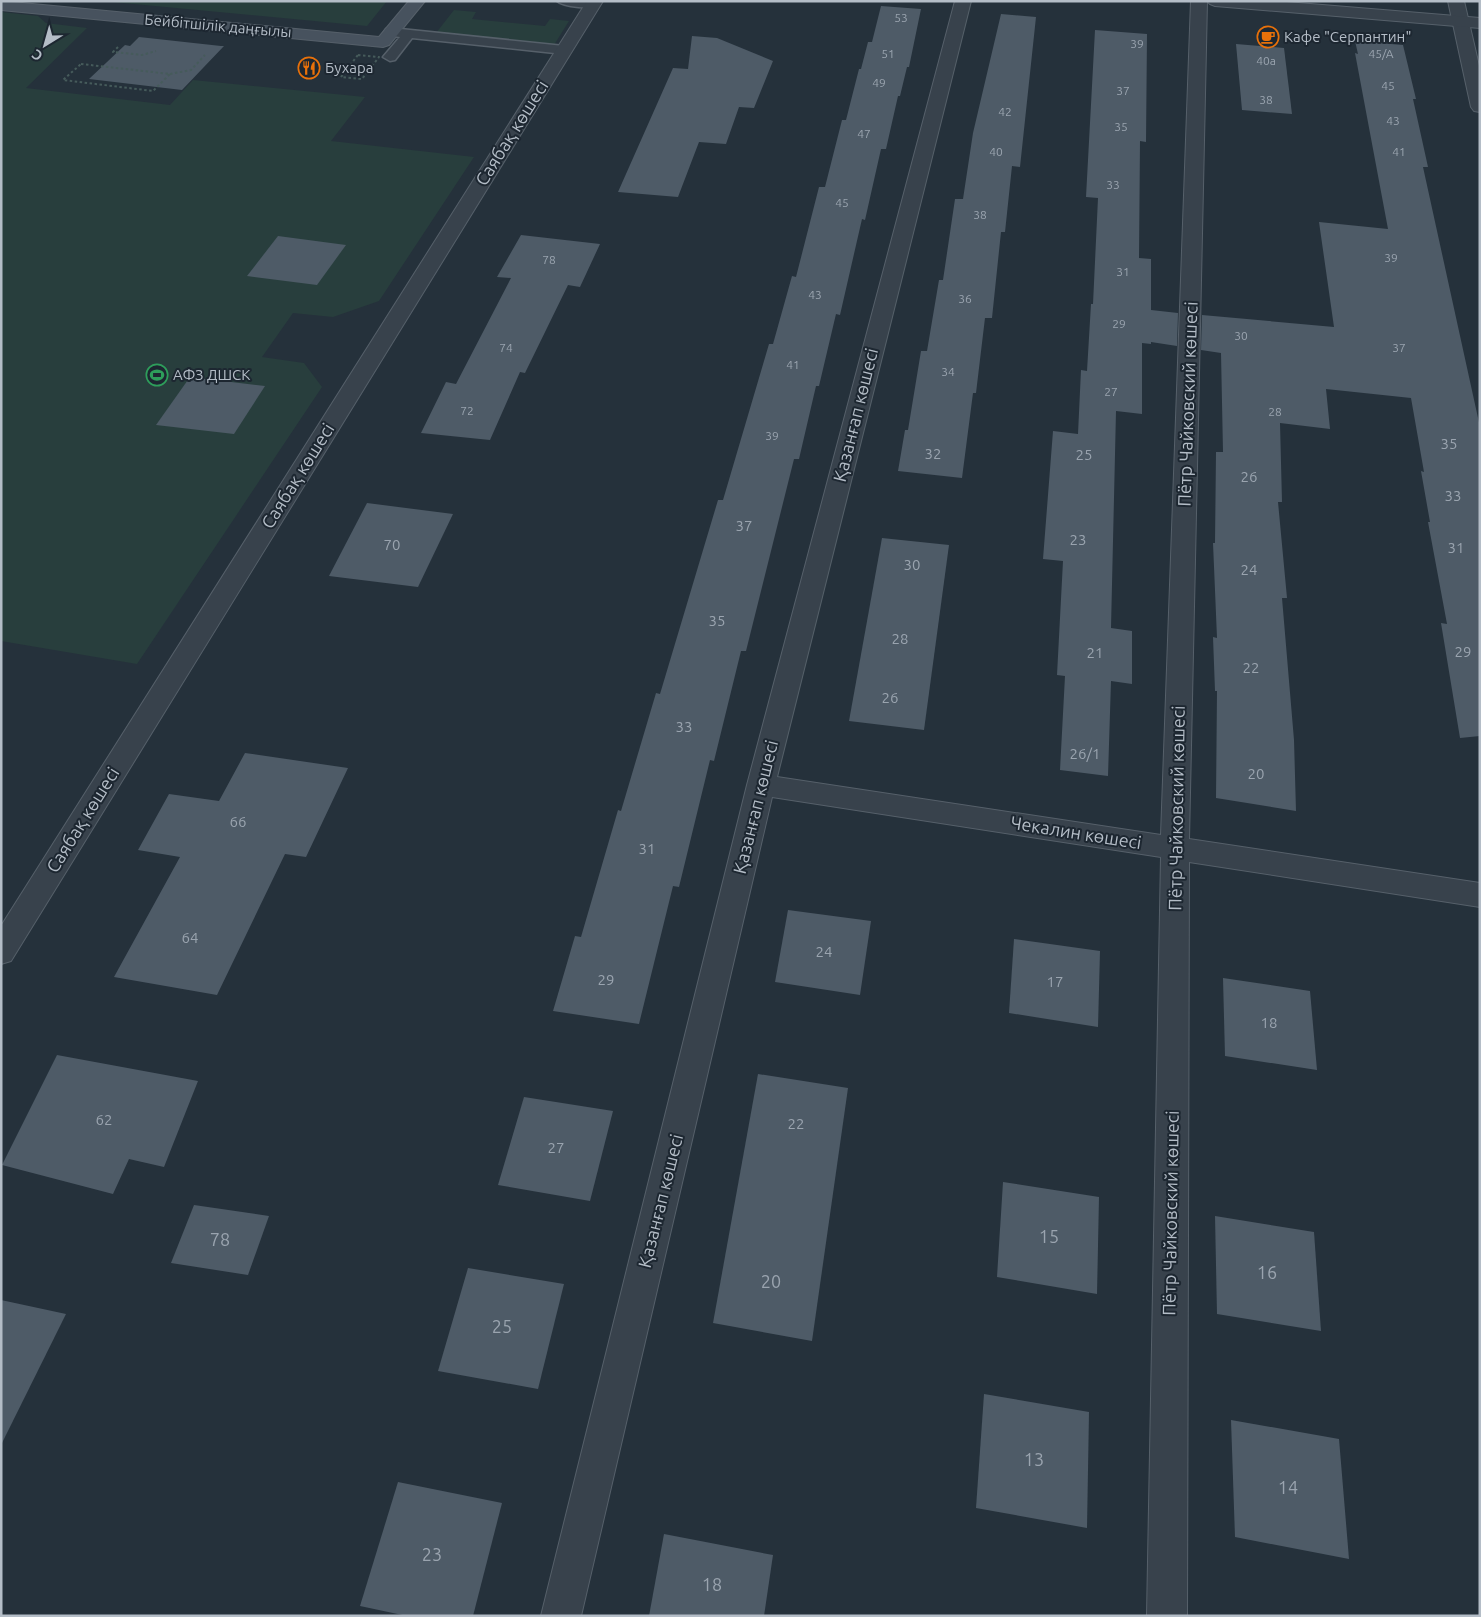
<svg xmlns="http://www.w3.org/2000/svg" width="1481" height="1617" font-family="Ubuntu,sans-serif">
	<rect width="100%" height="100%" fill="#25313b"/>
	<g fill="#283e3d">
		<polygon points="102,1 387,1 367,26"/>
		<polygon points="454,10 476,12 472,19 545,26 550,19 569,21 554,45 436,33"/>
		<polygon points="1,12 38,16 46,23 87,28 26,88 170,105 193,80 365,97 331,141 474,157 379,301 333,317 293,313 262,357 304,363 322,387 137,664 1,641"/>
	</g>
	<g fill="#4e5b67">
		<polygon points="881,6 921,9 909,67 907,67 900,96 898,96 886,149 881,149 865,220 862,219 840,315 836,314 819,386 816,386 799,459 794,459 746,651 741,651 714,761 710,760 679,887 673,886 639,1024 553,1011 575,936 581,937 618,810 621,811 656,693 660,694 718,500 723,500 769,344 773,344 792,276 796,277 819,187 825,187 842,120 846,120 859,69 861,69 868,42 872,42"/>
		<polygon points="1001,14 1036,17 1020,167 1012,166 1005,232 1001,232 992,318 985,318 976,393 973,393 962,478 898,471 905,430 908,430 921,351 927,351 939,280 943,280 955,199 963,199 973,133"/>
		<polygon points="1095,30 1147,34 1146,142 1140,141 1139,258 1151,259 1151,310 1178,313 1177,346 1151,342 1151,344 1142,343 1142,414 1116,411 1111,628 1132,631 1132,684 1111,681 1108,776 1060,770 1065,676 1057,675 1063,561 1043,559 1053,431 1078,434 1081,370 1087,371 1091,304 1093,304 1098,198 1086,197"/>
		<polygon points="692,36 717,38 773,61 754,108 739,107 726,144 699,142 678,197 618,192 673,68 688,69"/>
		<polygon points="139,37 221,46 224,46 182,90 89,79 125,45 130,46"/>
		<polygon points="1355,41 1403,45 1416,99 1413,99 1428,167 1423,167 1480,427 1480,736 1460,738 1441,623 1447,624 1428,522 1430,522 1421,471 1424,472 1411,398 1326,389 1330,429 1280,423 1282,502 1278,502 1287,598 1282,598 1294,740 1296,811 1216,798 1217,691 1215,691 1213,637 1217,638 1213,543 1215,543 1216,452 1223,452 1221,353 1201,350 1202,315 1334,327 1319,222 1388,229 1355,53 1358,54"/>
		<polygon points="1236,44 1284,48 1292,114 1242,110"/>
		<polygon points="521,235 600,244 580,287 568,285 525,373 520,372 490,440 421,433 446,382 456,384 511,278 497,277"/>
		<polygon points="278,236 346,245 317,285 247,276"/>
		<polygon points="190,377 265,386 234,434 156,425"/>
		<polygon points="367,503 453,514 418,587 329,576"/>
		<polygon points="882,538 949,545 924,730 849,721"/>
		<polygon points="245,753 348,768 306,857 285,854 217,995 114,977 180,857 138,850 169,794 219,801"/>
		<polygon points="788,910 871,921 860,995 775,982"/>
		<polygon points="1014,939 1100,951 1098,1027 1009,1013"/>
		<polygon points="1223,978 1310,991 1317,1070 1225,1056"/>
		<polygon points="57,1055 198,1081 164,1167 129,1159 113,1194 2,1165"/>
		<polygon points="758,1074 848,1088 812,1341 713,1323"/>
		<polygon points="524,1097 613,1111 590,1201 498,1185"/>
		<polygon points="1003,1182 1099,1197 1097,1294 997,1277"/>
		<polygon points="194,1205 269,1216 248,1275 171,1263"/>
		<polygon points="1215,1216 1314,1232 1321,1331 1217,1314"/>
		<polygon points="468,1268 564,1284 538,1389 438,1371"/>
		<polygon points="1,1300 66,1314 1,1445"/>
		<polygon points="984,1394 1089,1412 1087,1528 976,1508"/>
		<polygon points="1231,1420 1339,1439 1349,1559 1235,1537"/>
		<polygon points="398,1482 502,1503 473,1616 407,1616 360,1606"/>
		<polygon points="664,1534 773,1555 764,1616 649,1616"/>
	</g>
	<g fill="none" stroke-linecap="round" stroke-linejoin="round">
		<g stroke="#56606a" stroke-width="3">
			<g id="service">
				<path d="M557 1H597L599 4C594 10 563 7 557 1Z"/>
				<polygon points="391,28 564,46 571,50 564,54 412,38 395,60 390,61 383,57 400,37 386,35 384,32 386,29"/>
			</g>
		</g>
		<g stroke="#56606a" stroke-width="2">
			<g id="minor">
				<polygon points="587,1 603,1 11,961 1,964 1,926"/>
				<polygon points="955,1 971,1 777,777 1161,835 1191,1 1207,1 1189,839 1480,883 1480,907 1189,862 1187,1616 1147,1616 1161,857 772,797 581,1616 541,1616 747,785"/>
				<polygon points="1448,1 1464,1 1480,70 1480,112 1474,111 1471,107"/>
			</g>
		</g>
		<g stroke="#56606a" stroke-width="2">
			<polygon id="tertiary" points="1207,1 1274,1 1480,18 1480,28 1215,6 1210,4"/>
		</g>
		<g stroke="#56606a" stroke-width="2">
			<polygon id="secondary" points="1,1 379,37 409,1 425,1 389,45 383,47 1,10"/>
		</g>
		<g stroke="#465b5b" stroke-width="2" stroke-dasharray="2.5 2.5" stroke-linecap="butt">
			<polyline points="118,47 113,52 142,55 156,51"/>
			<polygon points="358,55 379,57 362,79 341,77"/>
			<polygon points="81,64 170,74 153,91 63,80"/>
			<polyline points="170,74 191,70 205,55"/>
		</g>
		<use href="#service" fill="#38424c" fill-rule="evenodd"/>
		<use href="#minor" fill="#38424c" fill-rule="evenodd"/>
		<use href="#tertiary" fill="#38424c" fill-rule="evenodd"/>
		<use href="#secondary" fill="#47525e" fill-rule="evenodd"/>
	</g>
	<defs>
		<g id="cafe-ring" transform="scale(1.125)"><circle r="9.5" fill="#1d2731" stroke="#e8710a" stroke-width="1.5"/><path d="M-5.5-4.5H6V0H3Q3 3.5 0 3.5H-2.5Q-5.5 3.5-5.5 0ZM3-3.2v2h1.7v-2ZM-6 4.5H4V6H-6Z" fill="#e8710a"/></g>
		<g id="restaurant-ring" transform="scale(1.125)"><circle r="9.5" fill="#1d2731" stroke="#e8710a" stroke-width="1.5"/><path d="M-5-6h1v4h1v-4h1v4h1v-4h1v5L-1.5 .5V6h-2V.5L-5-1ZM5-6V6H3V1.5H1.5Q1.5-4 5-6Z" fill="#e8710a"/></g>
		<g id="stadium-ring" transform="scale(1.125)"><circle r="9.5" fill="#1d2731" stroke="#2e9e5b" stroke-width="1.5"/><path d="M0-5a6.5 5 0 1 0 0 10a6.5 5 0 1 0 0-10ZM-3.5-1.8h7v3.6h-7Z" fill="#2e9e5b"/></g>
	</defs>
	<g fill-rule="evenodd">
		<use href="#cafe-ring" x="1268" y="37"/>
		<use href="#restaurant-ring" x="309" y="68"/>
		<use href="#stadium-ring" x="157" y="375"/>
	</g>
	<g text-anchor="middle" stroke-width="4" stroke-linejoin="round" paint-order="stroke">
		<g font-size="12" fill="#9aa4af">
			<text x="901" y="22">53</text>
			<text x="1137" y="48">39</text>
			<text x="888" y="58">51</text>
			<text x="1381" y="58">45/А</text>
			<text x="1266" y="65">40а</text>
			<text x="879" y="87">49</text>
			<text x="1388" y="90">45</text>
			<text x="1123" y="95">37</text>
			<text x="1266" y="104">38</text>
			<text x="1005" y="116">42</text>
			<text x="1393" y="125">43</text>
			<text x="1121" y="131">35</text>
			<text x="864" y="138">47</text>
			<text x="996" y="156">40</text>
			<text x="1399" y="156">41</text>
			<text x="1113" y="189">33</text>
			<text x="842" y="207">45</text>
			<text x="980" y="219">38</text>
			<text x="1391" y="262">39</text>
			<text x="549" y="264">78</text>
			<text x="1123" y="276">31</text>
			<text x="815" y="299">43</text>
			<text x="965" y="303">36</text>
			<text x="1119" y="328">29</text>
			<text x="1241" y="340">30</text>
			<text x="506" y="352">74</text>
			<text x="1399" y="352">37</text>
			<text x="793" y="369">41</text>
			<text x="948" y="376">34</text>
			<text x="1111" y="396">27</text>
			<text x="467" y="415">72</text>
			<text x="1275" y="416">28</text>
			<text x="772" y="440">39</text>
		</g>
		<g font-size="15" fill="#b4bdc7" stroke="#1d2731">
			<text transform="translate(218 26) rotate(5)" y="5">Бейбітшілік даңғылы</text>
		</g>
		<g font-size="15" fill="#b4bdc7" stroke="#1d2731" text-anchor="start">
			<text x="1284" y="42">Кафе "Серпантин"</text>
			<text x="325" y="73">Бухара</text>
			<text x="173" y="380">АФЗ ДШСК</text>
		</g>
		<g font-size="15" fill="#9aa4af">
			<text x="1449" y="449">35</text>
			<text x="933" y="459">32</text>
			<text x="1084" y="460">25</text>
			<text x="1249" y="482">26</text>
			<text x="1453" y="501">33</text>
			<text x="744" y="531">37</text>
			<text x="1078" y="545">23</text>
			<text x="392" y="550">70</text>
			<text x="1456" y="553">31</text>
			<text x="912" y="570">30</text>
			<text x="1249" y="575">24</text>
			<text x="717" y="626">35</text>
			<text x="900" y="644">28</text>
			<text x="1463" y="657">29</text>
			<text x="1095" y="658">21</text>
			<text x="1251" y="673">22</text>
			<text x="890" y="703">26</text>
			<text x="684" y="732">33</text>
			<text x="1085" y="759">26/1</text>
			<text x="1256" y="779">20</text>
			<text x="238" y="827">66</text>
			<text x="647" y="854">31</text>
			<text x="190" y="943">64</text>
			<text x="824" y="957">24</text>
			<text x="606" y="985">29</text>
			<text x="1055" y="987">17</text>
			<text x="1269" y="1028">18</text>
			<text x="104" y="1125">62</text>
			<text x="796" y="1129">22</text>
			<text x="556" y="1153">27</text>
		</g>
		<g font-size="18" fill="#b4bdc7" stroke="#1d2731">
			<text transform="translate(512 133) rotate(-58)" y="6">Саябақ көшесі</text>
			<text transform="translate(1188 404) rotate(-88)" y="6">Пётр Чайковский көшесі</text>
			<text transform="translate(856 415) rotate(-76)" y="6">Қазанғап көшесі</text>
			<text transform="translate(298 476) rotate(-58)" y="6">Саябақ көшесі</text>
			<text transform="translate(756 807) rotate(-76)" y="6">Қазанғап көшесі</text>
			<text transform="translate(1177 808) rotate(-89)" y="6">Пётр Чайковский көшесі</text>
			<text transform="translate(83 820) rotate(-58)" y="6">Саябақ көшесі</text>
			<text transform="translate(1076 833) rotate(9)" y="6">Чекалин көшесі</text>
			<text transform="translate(661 1201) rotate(-76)" y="6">Қазанғап көшесі</text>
			<text transform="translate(1171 1213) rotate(-89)" y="6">Пётр Чайковский көшесі</text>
		</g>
		<g font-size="18" fill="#9aa4af">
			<text x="1049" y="1243">15</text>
			<text x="220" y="1246">78</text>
			<text x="1267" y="1279">16</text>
			<text x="771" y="1288">20</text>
			<text x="502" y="1333">25</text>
			<text x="1034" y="1466">13</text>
			<text x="1288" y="1494">14</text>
			<text x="432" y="1561">23</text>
			<text x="712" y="1591">18</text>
		</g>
	</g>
	<rect width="1481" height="1617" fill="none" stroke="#b4bdc7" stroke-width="5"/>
	<g transform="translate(45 45) rotate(217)" stroke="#1d2731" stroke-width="4" paint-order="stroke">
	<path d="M0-4L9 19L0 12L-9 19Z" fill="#b4bdc7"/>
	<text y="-8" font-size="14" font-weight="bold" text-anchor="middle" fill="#b4bdc7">С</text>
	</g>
</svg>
